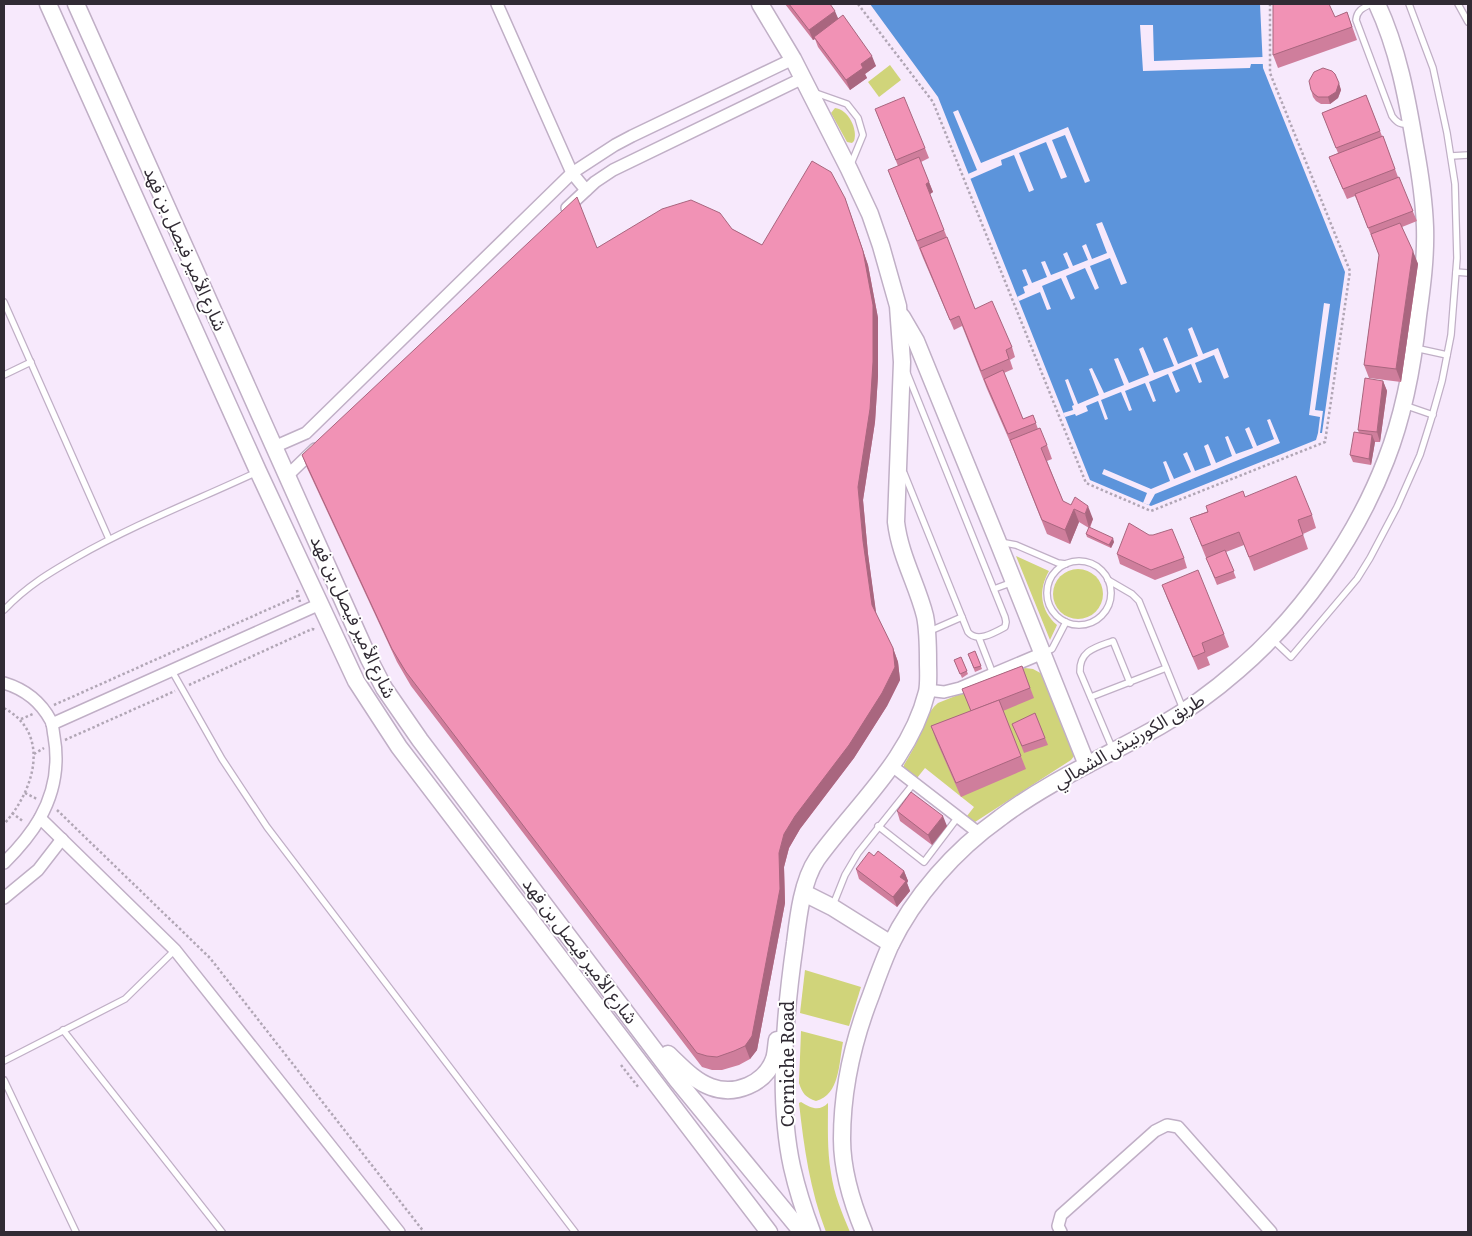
<svg xmlns="http://www.w3.org/2000/svg" width="1472" height="1236" font-family="Literata,'Noto Sans Arabic',serif">
	<rect width="100%" height="100%" fill="#f7e9fc"/>
	<g fill="#d0d47a">
		<polygon points="890,65 901,80 879,97 868,82"/>
		<path d="M835 108C848 109 858 129 854 141L852 143 847 142 831 113Z"/>
		<path d="M1016 556 1049 571C1038 590 1040 610 1057 625L1050 640Z"/>
		<circle cx="1078" cy="594" r="25"/>
		<path d="M1025 668 1033 669 1046 676 1076 749 1074 756 1071 760 975 822 967 816 974 807 925 768 917 778 904 768V765C909 756 915 747 919 737 924 725 927 712 938 703Z"/>
		<polygon points="805,970 861,987 849,1026 800,1013"/>
		<path d="M801 1031 843 1042C839 1062 840 1095 816 1101 806 1098 802 1093 799 1083Z"/>
		<path d="M801 1102C811 1108 819 1112 828 1103 828 1126 827 1150 831 1173 834 1194 842 1213 850 1232H826C810 1190 804 1148 799 1103Z"/>
	</g>
	<polygon fill="#5c94db" points="870,4 1260,4 1263,68 1345,272 1322,433 1318,433 1316,440 1151,506 1090,480 938,97"/>
	<g fill="#f7e9fc">
		<polygon points="1140,25 1153,25 1154,61 1263,57 1263,64 1251,64 1250,68 1143,71"/>
		<polygon points="958,110 981,163 1068,127 1090,181 1085,183 1065,135 1052,140 1067,177 1061,179 1046,142 1019,153 1034,190 1029,192 1014,155 1001,160 1002,165 970,179 968,174 977,170 953,112"/>
		<polygon points="1102,222 1127,283 1121,285 1110,258 1090,266 1099,288 1095,290 1085,268 1066,276 1075,298 1071,300 1061,278 1042,286 1051,309 1047,310 1040,292 1019,301 1017,297 1025,293 1023,287 1028,285 1022,270 1026,269 1032,283 1047,277 1041,262 1045,261 1051,275 1069,268 1063,254 1067,252 1073,266 1088,260 1082,246 1086,244 1092,259 1107,253 1096,224"/>
		<polygon points="1324,303 1330,304 1315,410 1323,411 1320,433 1318,433 1320,417 1309,415"/>
		<polygon points="1192,327 1203,354 1218,348 1229,377 1224,379 1214,355 1195,363 1202,382 1199,383 1191,364 1172,372 1180,391 1176,393 1168,374 1149,382 1156,401 1153,402 1145,383 1125,391 1132,410 1129,411 1121,392 1101,400 1108,419 1105,420 1098,401 1086,406 1088,411 1076,416 1075,414 1065,417 1063,413 1073,410 1072,406 1074,405 1065,380 1068,379 1078,404 1099,395 1089,369 1092,368 1104,393 1124,385 1114,359 1118,358 1129,383 1149,375 1139,349 1143,347 1154,373 1174,366 1163,339 1167,337 1178,364 1198,356 1188,329"/>
		<polygon points="1270,419 1280,443 1155,494 1149,505 1143,503 1147,493 1102,474 1104,469 1151,489 1170,481 1163,462 1166,461 1174,479 1191,472 1183,454 1187,452 1195,471 1211,465 1204,446 1208,444 1216,463 1232,456 1225,437 1228,436 1236,454 1253,448 1245,429 1249,427 1257,446 1274,439 1267,420"/>
	</g>
	<g fill="none" stroke-linecap="round" stroke-linejoin="round">
		<g stroke="#c0afc6" stroke-width="8">
			<g id="service">
				<path d="M1371 4C1363 8 1357 10 1356 20L1392 116C1397 123 1401 125 1409 124"/>
				<polyline points="1458,4 1468,22"/>
				<polyline points="813,92 847,104 858,118 863,135 851,164"/>
				<polyline points="1451,156 1468,155"/>
				<polyline points="1456,272 1468,273"/>
				<polyline points="4,302 109,539"/>
				<polyline points="1415,348 1447,355"/>
				<polyline points="4,375 31,362"/>
				<polyline points="1404,405 1433,415"/>
				<path d="M904 473 968 632C977 643 994 633 1005 627L1006 622 1005 617 907 373"/>
				<polyline points="1000,542 1016,545 1058,563 1066,564"/>
				<circle cx="1079" cy="593" r="32"/>
				<polyline points="1108,580 1132,594 1139,601 1183,709"/>
				<polyline points="994,589 1013,582"/>
				<path d="M4 610C27 586 49 573 77 557 135 524 197 500 257 472"/>
				<polyline points="930,631 962,617"/>
				<polyline points="979,638 993,674"/>
				<polyline points="1273,640 1291,657 1357,579 1370,558 1397,507 1420,455 1431,420 1442,381 1451,335 1457,258 1455,184 1447,133 1433,68 1409,4"/>
				<polyline points="1045,652 1052,649 1066,622"/>
				<polyline points="172,671 222,759 267,827 575,1232"/>
				<polyline points="1091,697 1166,668"/>
				<path d="M1113 750 1080 672C1079 650 1097 647 1113 641L1130 683"/>
				<polyline points="878,826 924,862 958,817"/>
				<polyline points="833,905 845,875 858,853 914,783"/>
				<polyline points="63,1030 222,1232"/>
				<polyline points="4,1061 125,999 175,950"/>
				<polyline points="4,1080 76,1232"/>
			</g>
		</g>
		<g stroke="#c0afc6" stroke-width="14">
			<g id="minor">
				<polyline points="497,4 572,173 586,190"/>
				<polyline points="567,208 595,182 613,170 803,78"/>
				<polyline points="274,447 306,433 572,173 615,145 632,136 793,59"/>
				<polyline points="288,475 315,449"/>
				<path d="M4 683C24 689 41 702 51 721 53 725 53 731 54 736 59 764 54 793 40 818 31 834 17 850 4 863"/>
				<polyline points="927,690 944,692 960,688 1043,653"/>
				<polyline points="52,724 320,604"/>
				<polyline points="892,766 980,834"/>
				<polyline points="40,818 175,950 399,1232"/>
				<polyline points="4,898 38,870 62,839"/>
				<polyline points="1061,1232 1058,1226 1061,1215 1155,1131 1167,1125 1178,1127 1271,1232"/>
			</g>
		</g>
		<g stroke="#c0afc6" stroke-width="19">
			<g id="secondary">
				<polyline points="48,4 258,471 356,681 399,747 769,1232"/>
				<polyline points="76,4 369,659 384,688 420,740 677,1080 802,1232"/>
				<path d="M760 4 793 59 849 169 870 214 881 246 898 306 902 362 896 522C900 556 917 584 925 616 928 631 928 647 928 662 928 671 929 683 927 692 910 760 856 805 817 859 802 881 798 918 795 943 785 1013 777 1098 792 1167 797 1189 804 1211 812 1232"/>
				<polyline points="902,317 916,341 998,542 1087,765"/>
				<polyline points="804,893 832,907 891,944"/>
				<path d="M668 1054C681 1066 694 1081 711 1087 735 1096 765 1084 774 1059 776 1053 776 1046 777 1040"/>
				<path d="M864 1232C852 1203 842 1171 842 1139 842 1089 853 1041 871 995 877 978 883 962 890 946 914 896 955 850 1000 818 1049 781 1107 756 1160 726 1188 710 1214 691 1238 670 1301 616 1356 538 1386 460 1404 414 1413 365 1418 316 1422 287 1426 257 1425 227 1424 200 1420 173 1415 146 1407 98 1398 49 1377 4"/>
			</g>
		</g>
		<g stroke="#b1a6b5" stroke-width="2.5" stroke-dasharray="2.5 2.5" stroke-linecap="butt">
			<polyline points="858,4 933,102 1086,483 1151,511 1325,442 1350,271 1270,73 1270,4"/>
			<polyline points="297,590 300,602"/>
			<polyline points="189,685 312,629 316,630"/>
			<polyline points="54,705 298,596"/>
			<path d="M4 708C52 734 34 791 4 824"/>
			<polyline points="21,719 33,714"/>
			<polyline points="65,740 175,691"/>
			<polyline points="34,754 44,748"/>
			<polyline points="25,793 37,799"/>
			<polyline points="57,810 210,958 424,1232"/>
			<polyline points="12,813 24,822"/>
			<polyline points="621,1065 639,1088"/>
		</g>
		<use href="#service" stroke="#fff" stroke-width="5.5"/>
		<use href="#minor" stroke="#fff" stroke-width="11"/>
		<use href="#secondary" stroke="#fff" stroke-width="16"/>
	</g>
	<g fill="#cf7e9c">
		<polygon points="785,4 830,4 838,18 876,66 865,74 867,78 850,90 818,47 815,39 813,40"/>
		<polygon points="1347,12 1357,40 1278,68 1273,55 1335,17"/>
		<polygon points="1335,74 1341,90 1338,98 1330,104 1321,104 1316,101 1313,97 1311,90"/>
		<polygon points="1366,95 1382,136 1383,136 1398,177 1417,221 1402,227 1418,264 1401,382 1369,378 1364,365 1379,255 1355,196 1347,199 1333,167 1329,157 1338,153 1322,113"/>
		<polygon points="875,109 925,148 929,158 921,162 933,192 930,194 975,309 1012,347 1015,357 1010,360 1013,369 1004,373 1023,419 1033,415 1038,429 1047,445 1052,459 1047,461 1063,501 1093,519 1090,528 1114,542 1111,548 1087,537 1086,534 1089,528 1079,522 1070,544 1047,534 1011,444 987,389 962,326 954,330 923,258 888,170 898,166"/>
		<polygon points="850,212 868,265 878,318 878,376 875,422 863,500 868,554 876,614 893,648 898,662 900,680 887,706 854,758 800,829 789,848 784,867 785,903 757,1050 750,1059 739,1065 722,1070 712,1070 702,1067 411,686 397,662 307,468 302,455 597,248 732,229 762,245"/>
		<polygon points="1383,381 1387,391 1380,442 1375,442 1371,465 1353,462 1350,455 1359,433 1358,430"/>
		<polygon points="1245,497 1312,515 1316,528 1303,534 1308,549 1254,571 1244,545 1226,552 1236,578 1217,585 1190,518"/>
		<polygon points="1117,554 1184,558 1187,568 1155,580 1120,564"/>
		<polygon points="1162,585 1224,634 1229,647 1207,657 1210,665 1198,670 1167,598"/>
		<polygon points="975,651 982,669 975,672 968,654"/>
		<polygon points="961,657 968,674 962,678 954,660"/>
		<polygon points="1022,666 1034,698 1003,711 1026,769 961,797 936,740 931,726 971,711 962,689"/>
		<polygon points="1035,713 1048,745 1024,753 1015,730"/>
		<polygon points="897,811 947,826 932,845 900,821"/>
		<polygon points="874,856 904,871 908,881 907,883 910,891 897,907 859,879 856,869"/>
	</g>
	<g fill="#a9667f">
		<polygon points="835,11 839,21 814,37 815,39 813,40 809,30"/>
		<polygon points="872,56 876,66 865,74 867,78 850,90 846,80 861,64"/>
		<polygon points="1339,83 1341,90 1338,98 1330,104 1328,97"/>
		<polygon points="929,182 933,192 930,194 926,184"/>
		<polygon points="845,198 868,265 878,318 878,376 875,422 863,500 868,554 877,619 872,605 863,541 858,487"/>
		<polygon points="1413,251 1418,264 1401,382 1396,369"/>
		<polygon points="1383,381 1387,391 1380,442 1377,432"/>
		<polygon points="1372,435 1375,442 1371,465 1369,459"/>
		<polygon points="1088,506 1093,519 1089,528 1085,514"/>
		<polygon points="1074,509 1079,522 1070,544 1065,530"/>
		<polygon points="1113,538 1114,542 1111,548 1109,545"/>
		<polygon points="893,648 898,662 900,680 887,706 854,758 800,829 789,848 784,867 785,903 757,1050 750,1059 745,1046 779,853 784,834"/>
		<polygon points="943,816 947,826 932,845 928,835"/>
		<polygon points="904,871 908,881 907,883 910,891 897,907 893,897 900,877"/>
	</g>
	<g fill="#f192b5" stroke="#a9667f">
		<polygon points="789,4 830,4 835,11 809,30"/>
		<polygon points="1273,4 1329,4 1335,17 1347,12 1352,27 1273,55"/>
		<polygon points="843,15 872,56 861,64 863,68 846,80 814,37"/>
		<polygon points="1323,68 1332,71 1335,74 1339,83 1336,92 1328,97 1318,97 1314,94 1311,90 1309,81 1314,72"/>
		<polygon points="1366,95 1380,131 1336,148 1322,113"/>
		<polygon points="904,97 925,148 896,160 875,109"/>
		<polygon points="1383,136 1395,169 1343,189 1329,157"/>
		<polygon points="919,157 929,182 926,184 944,230 917,241 888,170"/>
		<polygon points="812,161 831,172 845,198 863,251 873,305 873,362 870,409 858,487 863,541 872,605 893,648 895,667 882,693 849,745 795,816 784,834 779,853 780,889 752,1036 745,1046 734,1051 717,1057 707,1056 697,1053 406,672 392,649 302,455 577,197 597,248 662,209 691,200 720,213 732,229 762,245"/>
		<polygon points="1399,177 1413,211 1368,228 1355,194"/>
		<polygon points="1400,223 1413,251 1396,369 1364,365 1379,255 1371,234"/>
		<polygon points="947,237 975,309 992,301 1012,347 1006,350 1009,359 981,371 959,316 950,320 920,248"/>
		<polygon points="1003,370 1023,419 1033,415 1036,423 1008,434 984,379"/>
		<polygon points="1365,378 1383,381 1377,432 1358,430"/>
		<polygon points="1040,428 1047,445 1041,448 1063,501 1071,505 1075,497 1088,506 1085,514 1074,509 1065,530 1042,520 1010,440"/>
		<polygon points="1354,432 1372,435 1369,459 1350,455"/>
		<polygon points="1296,476 1312,515 1298,520 1303,535 1249,557 1239,532 1202,546 1190,518 1208,512 1206,506 1243,491 1245,497"/>
		<polygon points="1129,523 1149,535 1153,535 1172,529 1184,558 1151,570 1117,554"/>
		<polygon points="1089,527 1113,538 1109,545 1086,534"/>
		<polygon points="1225,550 1234,571 1215,578 1206,558"/>
		<polygon points="1198,570 1224,634 1202,643 1205,652 1193,657 1162,585"/>
		<polygon points="975,651 981,666 974,668 968,654"/>
		<polygon points="961,657 967,671 960,674 954,660"/>
		<polygon points="1022,666 1030,688 971,711 962,689"/>
		<polygon points="999,700 1021,756 956,783 931,726"/>
		<polygon points="1035,713 1045,738 1022,746 1012,724"/>
		<polygon points="911,792 943,816 928,835 897,811"/>
		<polygon points="878,851 904,871 900,877 906,881 893,897 856,869 869,852 874,856"/>
	</g>
	<g text-anchor="middle" stroke-width="4" stroke-linejoin="round" paint-order="stroke">
		<g font-size="18" fill="#312b34" stroke="#fff">
			<text transform="translate(185 249) rotate(66)" y="6">شارع الأمير فيصل بن فهد</text>
			<text transform="translate(353 617) rotate(65)" y="6">شارع الأمير فيصل بن فهد</text>
			<text transform="translate(1129 741) rotate(-30)" y="6">طريق الكورنيش الشمالي</text>
			<text transform="translate(580 951) rotate(53)" y="6">شارع الأمير فيصل بن فهد</text>
			<text transform="translate(788 1064) rotate(-90)" y="6">Corniche Road</text>
		</g>
	</g>
	<rect width="1472" height="1236" fill="none" stroke="#312b34" stroke-width="10"/>
</svg>
